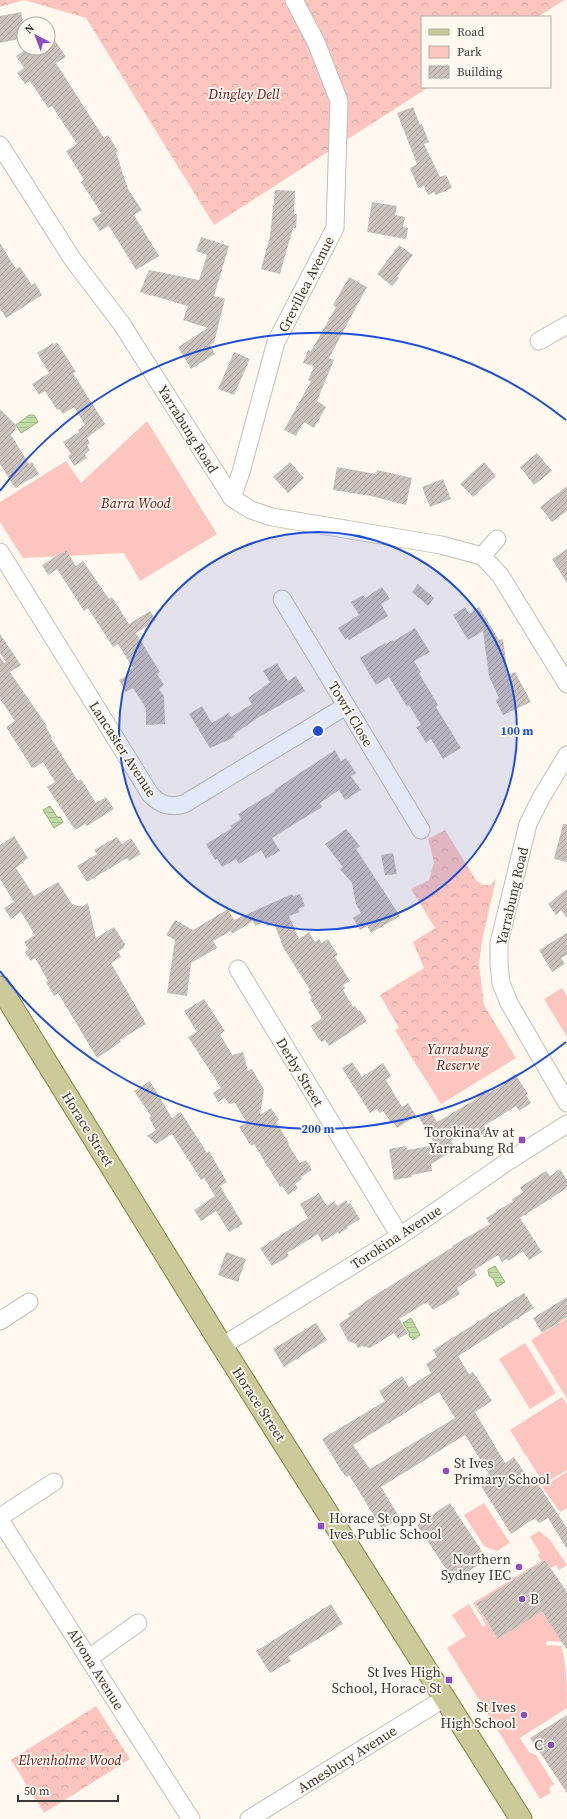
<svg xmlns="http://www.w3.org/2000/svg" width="567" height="1819" font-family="'Source Serif 4',serif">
	<defs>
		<pattern id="forest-crowns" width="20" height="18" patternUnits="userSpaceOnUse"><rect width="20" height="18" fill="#fdc5bf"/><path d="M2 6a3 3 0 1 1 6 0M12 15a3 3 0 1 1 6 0" fill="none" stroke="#daaaa5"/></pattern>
		<pattern id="water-rules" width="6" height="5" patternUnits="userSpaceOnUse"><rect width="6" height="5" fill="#bedda5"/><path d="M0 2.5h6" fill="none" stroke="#a4be8f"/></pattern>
		<pattern id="building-hatch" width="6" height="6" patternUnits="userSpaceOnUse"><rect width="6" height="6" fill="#ccc3bd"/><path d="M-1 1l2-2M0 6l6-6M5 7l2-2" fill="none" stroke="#a79f9a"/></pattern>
	</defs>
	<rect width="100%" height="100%" fill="#fef8ef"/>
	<g fill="#fdc5bf">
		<polygon points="147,421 217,534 140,581 124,553 23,558 0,522 0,502 66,461 81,483"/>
		<polygon points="562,988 567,996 567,1037 544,999"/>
		<polygon points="484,1005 516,1058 441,1104 408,1052"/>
		<polygon points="567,1318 567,1399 531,1340"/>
		<polygon points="525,1343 556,1393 530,1409 499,1359"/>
		<polygon points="562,1397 567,1404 567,1470 544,1484 510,1430"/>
		<polygon points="567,1472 567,1508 560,1512 542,1487"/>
		<polygon points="484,1503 510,1543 497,1551 484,1546 464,1515"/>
		<path d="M539 1531 550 1540 567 1565 559 1570 556 1565 551 1568 545 1560 476 1605 498 1639 544 1609 565 1642 547 1641 546 1645 561 1646C567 1663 567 1689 567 1708L520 1738 529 1752 536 1755 554 1784 549 1788 551 1793 540 1799 447 1648 466 1636 452 1615 469 1604 483 1627 486 1625 473 1603 541 1561 538 1555 540 1553 530 1537Z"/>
	</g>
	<g fill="url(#forest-crowns)">
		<polygon points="0,0 564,0 538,17 422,17 422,87 429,87 214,225 86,18 24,0 0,7"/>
		<polygon points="445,830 476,880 483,885 490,885 496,879 482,941 479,964 484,1005 494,1022 418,1067 395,1030 399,1028 380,995 424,968 413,942 435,928 411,889 429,880 434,862 428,839"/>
		<polygon points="96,1706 130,1759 44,1813 11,1760"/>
	</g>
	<g fill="url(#water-rules)" stroke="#97ac84">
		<polygon points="29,415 34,415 38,422 21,433 16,425"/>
		<polygon points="50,806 57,817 60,817 63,822 54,828 43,810"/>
		<polygon points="495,1266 505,1282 497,1287 493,1278 489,1276 488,1270"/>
		<polygon points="411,1318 420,1335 413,1340 409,1336 409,1332 403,1323"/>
	</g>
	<g fill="url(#building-hatch)" fill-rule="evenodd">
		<polygon points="21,12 24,27 24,38 0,43 0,16"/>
		<polygon points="48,30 66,57 56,63 104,138 108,135 118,151 116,153 128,189 142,210 134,215 159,256 136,270 109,226 100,231 92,219 101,213 81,182 84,180 66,151 77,144 52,106 48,108 30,81 25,84 17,73 24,68 16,56 29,48 48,48"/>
		<polygon points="413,107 420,125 422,124 429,142 424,144 440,177 446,175 452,188 436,195 434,192 428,195 424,186 418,188 410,168 417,164 397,113"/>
		<polygon points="275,190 295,191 294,214 297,214 296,228 293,228 280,274 261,269 270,236"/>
		<polygon points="372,202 397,206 395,215 405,217 403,227 408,228 406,239 367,232"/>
		<polygon points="201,237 229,246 214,296 225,299 214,343 210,345 215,354 191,369 178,347 208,328 183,320 188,306 140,292 149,270 199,280 207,255 196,251"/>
		<polygon points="0,243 16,269 20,267 32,285 35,283 42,295 6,318 0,308"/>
		<polygon points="399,245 413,255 397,276 399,278 392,286 377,274"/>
		<polygon points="349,277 367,287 329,358 334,360 317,401 326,407 314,428 304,422 296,436 284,430 311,381 308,380 314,366 303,363 308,350 311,351 336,307 333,305"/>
		<polygon points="57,342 76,372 73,373 105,424 87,438 90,443 87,445 90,450 85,454 87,458 74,466 68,456 71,454 63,442 79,432 78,430 85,425 74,407 63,414 59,409 57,410 45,391 39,395 32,384 49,373 37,353 53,343 54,345"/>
		<polygon points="234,352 250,359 234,395 218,389"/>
		<polygon points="0,409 17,426 11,435 29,464 32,462 39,474 15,488 0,464"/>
		<polygon points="537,453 552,471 534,485 520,467"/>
		<polygon points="290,462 304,478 288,493 273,477"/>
		<polygon points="484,462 496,476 473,497 460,484"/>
		<polygon points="337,467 376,474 377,470 412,478 406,505 371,496 333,490"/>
		<polygon points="443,479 451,499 430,507 422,487"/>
		<polygon points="567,486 567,511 552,522 540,507"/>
		<polygon points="567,549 567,583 552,559"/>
		<polygon points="66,550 76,566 83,561 109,599 112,597 129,624 150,611 156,620 136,633 160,672 157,674 164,685 159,689 164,696 165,724 146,725 146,708 133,688 126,692 119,680 128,675 127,672 133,668 118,644 113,647 88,608 84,611 57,569 48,575 42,565"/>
		<polygon points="418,584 434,598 428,606 412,592"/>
		<polygon points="382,587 390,599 381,604 388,616 349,640 347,638 345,639 338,628 359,615 351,602 363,595 365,598"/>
		<polygon points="465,607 469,614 479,607 499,640 503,639 508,675 515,672 531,702 503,715 496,700 499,698 489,676 483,631 468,640 453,615"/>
		<polygon points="415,628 430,652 414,661 421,672 419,673 438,705 436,707 461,748 443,759 431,739 426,743 416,727 421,725 409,705 407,707 389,677 376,685 360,658 385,643 386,644 393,640 394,641"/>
		<polygon points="0,634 21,665 10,672 47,726 46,727 52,737 51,738 78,781 81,779 96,803 106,797 114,809 87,826 85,824 75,830 47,787 55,782 43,762 34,768 33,767 32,768 6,727 15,721 0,699 0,657 4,663 6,662 0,653"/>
		<polygon points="277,663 288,681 296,676 305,691 259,717 233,735 235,737 210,748 189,714 202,706 212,723 228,713 231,717 252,704 248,698 270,682 263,671"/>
		<polygon points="335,750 341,761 346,758 356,773 351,776 361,790 345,800 339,790 320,803 322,807 272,838 280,851 266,859 261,850 239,864 236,859 222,867 217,859 215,860 206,844 232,828 230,826 241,819 238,814 275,791 274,790"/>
		<polygon points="563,824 567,824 567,862 554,859"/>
		<polygon points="346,829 360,846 356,849 400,916 371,933 367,926 360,930 353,918 361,913 356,904 352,883 340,869 343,867 325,844"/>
		<polygon points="14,836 28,858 16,868 34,896 58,882 72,904 82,907 88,903 96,938 114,927 125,944 124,948 118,952 121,957 111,963 146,1024 120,1040 121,1042 97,1058 58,993 54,996 46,982 48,981 35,958 31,961 25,952 29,950 24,942 35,935 21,912 11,919 4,908 14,902 0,879 0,845"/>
		<polygon points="117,837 122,844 131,838 141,854 129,861 127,858 87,882 77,866 97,854 94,850"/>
		<polygon points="393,853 397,874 385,875 381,855"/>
		<polygon points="567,889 567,918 561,910 556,915 548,904"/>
		<polygon points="292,894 293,896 300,894 305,906 298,909 300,912 289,916 299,939 309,932 315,942 319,939 322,943 328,939 338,955 335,957 350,981 343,985 345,988 343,990 353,1007 355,1006 358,1011 360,1010 367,1021 329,1046 325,1040 322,1042 318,1038 311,1026 322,1018 310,999 312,998 308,992 310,990 284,949 274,923 267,926 265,921 255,926 253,921 232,934 231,931 213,941 217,948 191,963 187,996 167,993 175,940 166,935 175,920 193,930 228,909 234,920"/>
		<polygon points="567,933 567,955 561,958 565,964 552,972 539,950"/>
		<polygon points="204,999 225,1031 220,1034 232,1055 243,1052 248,1071 252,1069 264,1090 260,1115 271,1108 279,1120 276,1122 289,1143 288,1144 300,1163 306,1160 312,1170 301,1177 302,1179 295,1184 298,1188 288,1195 282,1186 280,1187 254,1144 251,1146 239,1127 247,1123 235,1103 229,1104 225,1098 218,1102 213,1093 221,1088 188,1037 197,1032 184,1011"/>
		<polygon points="352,1062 362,1077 383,1063 391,1076 386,1080 402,1107 408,1103 416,1116 397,1128 393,1122 391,1123 383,1111 380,1113 377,1109 370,1113 342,1068"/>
		<polygon points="515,1074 528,1094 526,1095 531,1103 519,1111 516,1106 484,1126 487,1132 476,1139 470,1129 451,1141 456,1149 431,1164 432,1171 411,1175 412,1177 394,1180 389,1149 406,1146 407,1150 436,1145 419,1118 430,1111 437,1122 478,1098 476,1095 487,1089 489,1093 508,1082 506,1080"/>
		<polygon points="150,1081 172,1118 181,1112 207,1153 209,1151 227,1182 220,1186 243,1224 229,1232 216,1211 201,1221 194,1210 215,1196 204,1178 201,1180 172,1134 156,1144 147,1136 156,1130 149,1118 151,1116 134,1091"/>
		<polygon points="560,1169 567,1180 567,1188 520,1218 542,1252 529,1260 523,1251 508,1261 506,1259 502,1262 498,1255 474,1270 477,1275 457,1288 460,1294 433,1310 427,1302 399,1319 408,1333 398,1339 394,1333 370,1348 362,1346 358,1348 356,1344 348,1341 339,1324 350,1316 348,1314 372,1297 453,1247 452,1246 490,1224 486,1218 513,1201 512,1199 523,1192 520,1187 546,1171 550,1176"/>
		<polygon points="319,1193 327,1206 334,1201 337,1206 346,1200 348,1204 350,1203 360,1219 347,1227 348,1228 339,1234 338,1232 322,1242 318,1234 287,1253 289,1256 272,1266 260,1248 308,1218 300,1204"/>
		<polygon points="226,1252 246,1259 238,1282 218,1275"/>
		<path d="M524 1293 534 1308 458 1356 469 1374 473 1372 492 1401 475 1412 505 1463 514 1457 532 1484 536 1481 567 1528V1549L548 1518 539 1523 535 1518 511 1534 478 1481 489 1474 465 1435 381 1487 400 1518 382 1529 349 1475 347 1477 342 1472 322 1439 385 1401 379 1391 402 1376 409 1387 431 1373 426 1364 437 1357 433 1350ZM439 1392 455 1418 370 1469 353 1445Z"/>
		<polygon points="567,1297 567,1317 542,1333 533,1318"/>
		<polygon points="316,1323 327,1340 284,1367 273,1349"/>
		<polygon points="450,1503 487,1559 454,1581 417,1525"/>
		<polygon points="545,1560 567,1592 567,1650 542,1611 498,1639 476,1604"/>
		<polygon points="331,1604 343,1624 288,1657 291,1661 270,1673 256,1651"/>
		<polygon points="567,1715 567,1793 530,1738"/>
	</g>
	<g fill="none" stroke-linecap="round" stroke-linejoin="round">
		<g stroke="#c3beb5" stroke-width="19">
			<g id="minor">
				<polyline points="0,145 73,260 121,323 232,498 251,510 272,517 441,545 482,556 500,575 567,684"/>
				<polyline points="539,341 567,325"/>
				<polyline points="232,498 241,472 276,342 335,228 339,101 316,42 294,0"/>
				<path d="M0 552 150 794C160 805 170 808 184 804L346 706"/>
				<polyline points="482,556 497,539"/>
				<polyline points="282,599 421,830"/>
				<polyline points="567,755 541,798 528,824 499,943 499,964 501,983 509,1003 567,1103"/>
				<polyline points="238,969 400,1236"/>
				<polyline points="0,1321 29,1302"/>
				<polyline points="222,1346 400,1236 507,1162 567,1124"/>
				<polyline points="0,1517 54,1482"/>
				<polyline points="0,1520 191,1819"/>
				<polyline points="89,1658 138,1623"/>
				<polyline points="249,1819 445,1698"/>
			</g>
		</g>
		<g stroke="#84804a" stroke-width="23">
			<polyline id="major" points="0,987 222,1346 521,1819"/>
		</g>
		<use href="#minor" stroke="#fff" stroke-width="17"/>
		<use href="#major" stroke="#cdca99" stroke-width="21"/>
	</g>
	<circle cx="318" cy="731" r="199" fill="#1d4ed8" fill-opacity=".12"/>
	<g fill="none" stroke="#1d4ed8" stroke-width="2">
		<circle cx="318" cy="731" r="199"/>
		<path d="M566 1042A398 398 0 0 1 0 971M0 491A398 398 0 0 1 566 420"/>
	</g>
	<g fill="#8e4cc1" stroke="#fef8ef" stroke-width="1.5">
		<rect x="518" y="1136" width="8" height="8" rx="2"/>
		<circle cx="446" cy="1471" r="4"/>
		<rect x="317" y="1522" width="8" height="8" rx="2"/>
		<circle cx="519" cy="1567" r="4"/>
		<circle cx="522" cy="1599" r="4"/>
		<rect x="445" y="1676" width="8" height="8" rx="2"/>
		<circle cx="524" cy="1715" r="4"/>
		<circle cx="551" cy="1745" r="4"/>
	</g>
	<g text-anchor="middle" stroke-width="3.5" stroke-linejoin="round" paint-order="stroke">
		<g font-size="14" font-style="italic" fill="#651514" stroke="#fef8ef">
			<text x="244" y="99">Dingley Dell</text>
			<text x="136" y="508">Barra Wood</text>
			<text x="458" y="1054">Yarrabung<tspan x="458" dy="16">Reserve</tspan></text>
			<text x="70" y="1765">Elvenholme Wood</text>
		</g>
		<g font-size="14" fill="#3b3936" stroke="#fef8ef">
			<text transform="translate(306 284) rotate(-63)" y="5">Grevillea Avenue</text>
			<text transform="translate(188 429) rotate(58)" y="5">Yarrabung Road</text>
			<text transform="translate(351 714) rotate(59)" y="5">Towri Close</text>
			<text transform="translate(123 749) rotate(57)" y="5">Lancaster Avenue</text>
			<text transform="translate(512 896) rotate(-77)" y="5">Yarrabung Road</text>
			<text transform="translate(300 1072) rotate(59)" y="5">Derby Street</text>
			<text transform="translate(88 1129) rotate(58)" y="5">Horace Street</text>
			<text transform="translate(396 1237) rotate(-33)" y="5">Torokina Avenue</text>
			<text transform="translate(259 1404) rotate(57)" y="5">Horace Street</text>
			<text transform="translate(96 1669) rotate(58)" y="5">Alvona Avenue</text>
			<text transform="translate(347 1759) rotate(-32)" y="5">Amesbury Avenue</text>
		</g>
		<g font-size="14" fill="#3b3936" stroke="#fef8ef" text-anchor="end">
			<text x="514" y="1137">Torokina Av at<tspan x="514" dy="16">Yarrabung Rd</tspan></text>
			<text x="454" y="1468" text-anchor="start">St Ives<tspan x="454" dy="16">Primary School</tspan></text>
			<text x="329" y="1523" text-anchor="start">Horace St opp St<tspan x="329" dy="16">Ives Public School</tspan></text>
			<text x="511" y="1564">Northern<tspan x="511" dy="16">Sydney IEC</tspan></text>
			<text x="530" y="1604" text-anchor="start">B</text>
			<text x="441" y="1677">St Ives High<tspan x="441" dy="16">School, Horace St</tspan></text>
			<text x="516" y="1712">St Ives<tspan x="516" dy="16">High School</tspan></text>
			<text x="543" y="1750">C</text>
		</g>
	</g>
	<circle cx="318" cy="731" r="6" fill="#1d4ed8" stroke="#fef8ef" stroke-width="2"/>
	<g font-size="12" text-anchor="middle" font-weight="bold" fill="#1d4ed8" stroke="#fef8ef" stroke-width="3.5" stroke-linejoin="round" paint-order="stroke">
		<text x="517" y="735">100 m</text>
		<text x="318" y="1133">200 m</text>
	</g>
	<rect x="421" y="16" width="130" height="72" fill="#fef8ef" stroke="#b0aca5"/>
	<rect x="429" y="29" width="20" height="6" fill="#cdca99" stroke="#b0aca5"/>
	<text x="457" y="36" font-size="12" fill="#3b3936">Road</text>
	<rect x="429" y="46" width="20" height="12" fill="#fdc5bf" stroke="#b0aca5"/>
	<text x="457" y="56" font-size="12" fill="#3b3936">Park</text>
	<rect x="429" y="66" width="20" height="12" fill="url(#building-hatch)" stroke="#b0aca5"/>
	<text x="457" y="76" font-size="12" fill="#3b3936">Building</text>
	<g transform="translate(36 36) rotate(318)"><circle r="19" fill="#fef8ef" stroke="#b0aca5"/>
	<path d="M0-3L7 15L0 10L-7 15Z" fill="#8e4cc1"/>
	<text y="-6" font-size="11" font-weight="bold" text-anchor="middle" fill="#3b3936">N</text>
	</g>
	<path d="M18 1795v6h100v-6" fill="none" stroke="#3b3936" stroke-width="2"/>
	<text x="24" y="1795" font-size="12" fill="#3b3936" stroke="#fef8ef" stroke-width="3" paint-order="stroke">50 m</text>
</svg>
